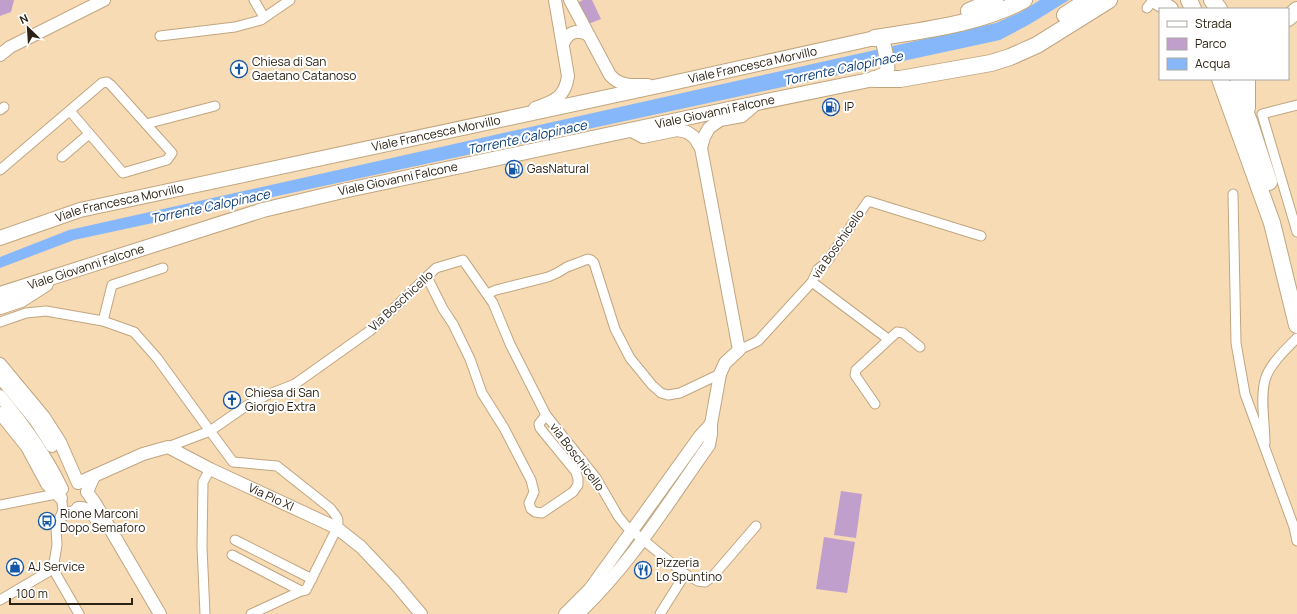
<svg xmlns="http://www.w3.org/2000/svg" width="1297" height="614" font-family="Manrope,sans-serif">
	<rect width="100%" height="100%" fill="#f7dbb4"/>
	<g fill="#c09fcd">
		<polygon points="0,0 14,0 11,12 0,16"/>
		<polygon points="583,0 592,0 601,19 591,23 587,22 577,3"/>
		<polygon points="841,491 862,494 856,538 834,535"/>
		<polygon points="824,537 855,542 847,593 816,589"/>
	</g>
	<polygon fill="#86b7fb" points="1040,0 1069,0 1030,24 1000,40 74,240 0,268 0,257 69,230 996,23 1021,12"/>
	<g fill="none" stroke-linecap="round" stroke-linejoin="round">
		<g stroke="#c0a680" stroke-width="11">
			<g id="street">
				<polyline points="254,0 264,17"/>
				<polyline points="1147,8 1153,0"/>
				<polyline points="160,36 235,27 261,20 290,0"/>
				<polyline points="1297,105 1262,114 1297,232"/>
				<polyline points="0,110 4,107"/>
				<polyline points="146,124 215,106"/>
				<polyline points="62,157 89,134"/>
				<polyline points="0,170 102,83 107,82 111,85 172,153 167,160 123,173 70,111"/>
				<polyline points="1233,194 1236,343 1245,394 1294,527 1297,541"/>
				<polyline points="427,277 443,309 453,324 470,359 482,393 504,428 531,480 534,492 529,503 531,509 535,512 542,513 573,492 578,485 578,479 576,472 540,428 539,424 546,415"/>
				<polyline points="812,282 888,339"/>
				<polyline points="487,294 496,290 548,277 557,273 567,267 588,259 591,260 594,263 615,329 630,358 652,385 661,393 668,395 680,393 720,374"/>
				<polyline points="103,321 112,285 163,268"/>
				<path d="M0 322 26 313 46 311 103 321 134 332 157 358 210 431 233 462 277 466 330 508C336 516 340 518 337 528L306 590 301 591 232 555"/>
				<polyline points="739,350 758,341 812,282 818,269 826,263 868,201 981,236"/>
				<polyline points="875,404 855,375 856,370 897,332 903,333 920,347"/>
				<path d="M1265 443C1265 423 1260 400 1265 380 1269 365 1286 349 1297 338"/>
				<polyline points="168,447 210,431 246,406 267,395 295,384 371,330 436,268 463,260 493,303 510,344 546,415 596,478 618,516 626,526 685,574 698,581 705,582 712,577 756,526"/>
				<polyline points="62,502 63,510 59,520 67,513 77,509"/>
				<polyline points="0,505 51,495"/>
				<polyline points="59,520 56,527 57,545 53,569 79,614"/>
				<polyline points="235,540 312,579"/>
				<polyline points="0,600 53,569"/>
				<polyline points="205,614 202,547 203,482 210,469"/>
				<polyline points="251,614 301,591"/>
				<polyline points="660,614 685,574"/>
			</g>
		</g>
		<g stroke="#c0a680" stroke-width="14">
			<g id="secondary">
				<path d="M570 0 610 75C620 87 634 85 648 85"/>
				<path d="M563 44C567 33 576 29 587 34"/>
				<polyline points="0,55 10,47 104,0"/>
				<path d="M535 108C554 101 565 98 568 76L555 0"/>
				<polyline points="701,148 704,137 709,128 720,120 742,116 757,103"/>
				<path id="s1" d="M0 364 44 417 60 442 78 483 143 454 168 447 210 469 337 528 361 547 394 582 421 614"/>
				<polyline points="0,377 36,421 52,446"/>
				<path d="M0 396C24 425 46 455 62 489"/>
				<polyline points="0,413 27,447 47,484 61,498"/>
				<polyline points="94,476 87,492 95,503 160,614"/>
				<path d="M78 508C90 507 94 515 99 524"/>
				<polyline points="565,614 590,589 700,436 711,424"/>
				<path d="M578 614C630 565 668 503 709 445L711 434V424L720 374 725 363 739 350 701 148 694 137 687 132 677 130 643 137 630 130"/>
			</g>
		</g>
		<g stroke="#c0a680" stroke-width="16">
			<g id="primary">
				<path id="s2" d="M0 238 80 210 663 85 875 38 882 40C884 45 889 66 887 71 885 75 878 77 874 79L757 103 343 191 263 210 0 294"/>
				<polyline points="0,307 21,300 46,284"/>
			</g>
		</g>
		<g stroke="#c0a680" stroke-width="18">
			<g id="highway">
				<polyline points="1155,0 1170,9"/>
				<polyline points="1189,0 1193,9"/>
				<polyline points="1212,0 1219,9"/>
				<polyline points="969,11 995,0"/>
				<polyline points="1065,15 1088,0"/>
				<polyline points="1288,18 1297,10"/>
				<path d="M875 38C924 30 980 24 1024 0"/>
				<polyline points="874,79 900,79 991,63 1010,57 1037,45 1109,0"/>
				<polyline points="1220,79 1272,223 1297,325"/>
				<polyline points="1247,79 1247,108"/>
				<polyline points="1235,87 1249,121 1269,182"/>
			</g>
		</g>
		<use href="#street" stroke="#fff" stroke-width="9"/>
		<use href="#secondary" stroke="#fff" stroke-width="12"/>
		<use href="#primary" stroke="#fff" stroke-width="14"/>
		<use href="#highway" stroke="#fff" stroke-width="16"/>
	</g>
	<defs>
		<g id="church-ring" transform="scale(0.9)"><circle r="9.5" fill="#fff" stroke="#1556a7" stroke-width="1.5"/><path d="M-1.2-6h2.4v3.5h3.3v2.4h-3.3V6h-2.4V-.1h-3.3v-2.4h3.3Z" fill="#1556a7"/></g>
		<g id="fuel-ring" transform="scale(0.9)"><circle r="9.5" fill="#fff" stroke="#1556a7" stroke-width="1.5"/><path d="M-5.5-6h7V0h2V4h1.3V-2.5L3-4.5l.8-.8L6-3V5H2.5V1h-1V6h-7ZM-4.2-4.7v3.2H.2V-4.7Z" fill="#1556a7"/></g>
		<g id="bus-ring" transform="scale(0.9)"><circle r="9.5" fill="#fff" stroke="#1556a7" stroke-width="1.5"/><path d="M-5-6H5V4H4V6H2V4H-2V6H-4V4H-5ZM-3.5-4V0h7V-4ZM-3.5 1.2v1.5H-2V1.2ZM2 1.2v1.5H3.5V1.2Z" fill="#1556a7"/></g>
		<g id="shop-ring" transform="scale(0.9)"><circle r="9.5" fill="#fff" stroke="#1556a7" stroke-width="1.5"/><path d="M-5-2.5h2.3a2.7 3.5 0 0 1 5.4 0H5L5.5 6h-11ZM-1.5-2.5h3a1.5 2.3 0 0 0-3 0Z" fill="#1556a7"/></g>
		<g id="restaurant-ring" transform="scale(0.9)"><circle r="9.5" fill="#fff" stroke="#1556a7" stroke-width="1.5"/><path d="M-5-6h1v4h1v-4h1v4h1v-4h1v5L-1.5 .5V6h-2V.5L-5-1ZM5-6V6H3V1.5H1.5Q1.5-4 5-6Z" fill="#1556a7"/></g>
	</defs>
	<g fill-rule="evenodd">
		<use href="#church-ring" x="239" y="69"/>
		<use href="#fuel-ring" x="831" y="107"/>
		<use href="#fuel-ring" x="514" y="169"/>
		<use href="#church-ring" x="232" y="400"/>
		<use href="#bus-ring" x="47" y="521"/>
		<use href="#shop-ring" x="15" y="567"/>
		<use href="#restaurant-ring" x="643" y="570"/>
	</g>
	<g text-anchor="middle" stroke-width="4" stroke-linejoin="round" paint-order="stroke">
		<g font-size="12" fill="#2c2213" stroke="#fff" text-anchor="start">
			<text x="252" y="66">Chiesa di San<tspan x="252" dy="14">Gaetano Catanoso</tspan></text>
			<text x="844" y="111">IP</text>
			<text x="527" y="173">GasNatural</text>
			<text x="245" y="397">Chiesa di San<tspan x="245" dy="14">Giorgio Extra</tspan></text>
			<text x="60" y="518">Rione Marconi<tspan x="60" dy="14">Dopo Semaforo</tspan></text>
			<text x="656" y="567">Pizzeria<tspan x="656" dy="14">Lo Spuntino</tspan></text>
			<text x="28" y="571">AJ Service</text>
		</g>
		<g font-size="12" fill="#2c2213" stroke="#fff">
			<text dy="4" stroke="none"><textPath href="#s2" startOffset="773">Viale Francesca Morvillo</textPath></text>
			<text transform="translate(715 112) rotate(-12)" y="4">Viale Giovanni Falcone</text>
			<text dy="4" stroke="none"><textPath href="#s2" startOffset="449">Viale Francesca Morvillo</textPath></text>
			<text transform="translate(398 179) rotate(-12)" y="4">Viale Giovanni Falcone</text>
			<text dy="4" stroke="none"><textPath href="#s2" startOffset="125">Viale Francesca Morvillo</textPath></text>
			<text transform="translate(838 244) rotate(-55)" y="4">via Boschicello</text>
			<text transform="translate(86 267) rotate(-18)" y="4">Viale Giovanni Falcone</text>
			<text transform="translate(401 301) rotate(-43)" y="4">Via Boschicello</text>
			<text transform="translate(577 457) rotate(53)" y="4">via Boschicello</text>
			<text dy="4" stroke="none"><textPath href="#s1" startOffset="355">Via Pio XI</textPath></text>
		</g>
		<g font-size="13" font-style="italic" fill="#0c3d78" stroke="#fff">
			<text transform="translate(843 68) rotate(-12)" y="5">Torrente Calopinace</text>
			<text transform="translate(527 137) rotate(-12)" y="5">Torrente Calopinace</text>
			<text transform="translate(210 206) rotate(-12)" y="5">Torrente Calopinace</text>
		</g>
	</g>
	<rect x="1159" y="8" width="130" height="72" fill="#ffffff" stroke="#aba7a1"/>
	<rect x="1167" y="21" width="20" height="6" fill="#ffffff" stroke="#aba7a1"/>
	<text x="1195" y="28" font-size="12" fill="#2c2213">Strada</text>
	<rect x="1167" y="38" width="20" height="12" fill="#c09fcd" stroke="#aba7a1"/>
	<text x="1195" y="48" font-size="12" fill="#2c2213">Parco</text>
	<rect x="1167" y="58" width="20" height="12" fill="#86b7fb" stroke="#aba7a1"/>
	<text x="1195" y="68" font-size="12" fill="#2c2213">Acqua</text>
	<g transform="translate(28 28) rotate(335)" stroke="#ffffff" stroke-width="3" paint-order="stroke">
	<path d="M0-3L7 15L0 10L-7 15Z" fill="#2c2213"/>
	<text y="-6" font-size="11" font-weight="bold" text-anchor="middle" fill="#2c2213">N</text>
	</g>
	<path d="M10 598v6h122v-6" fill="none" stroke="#2c2213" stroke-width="2"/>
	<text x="16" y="598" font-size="12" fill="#2c2213" stroke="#ffffff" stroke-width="3" paint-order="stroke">100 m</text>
</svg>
